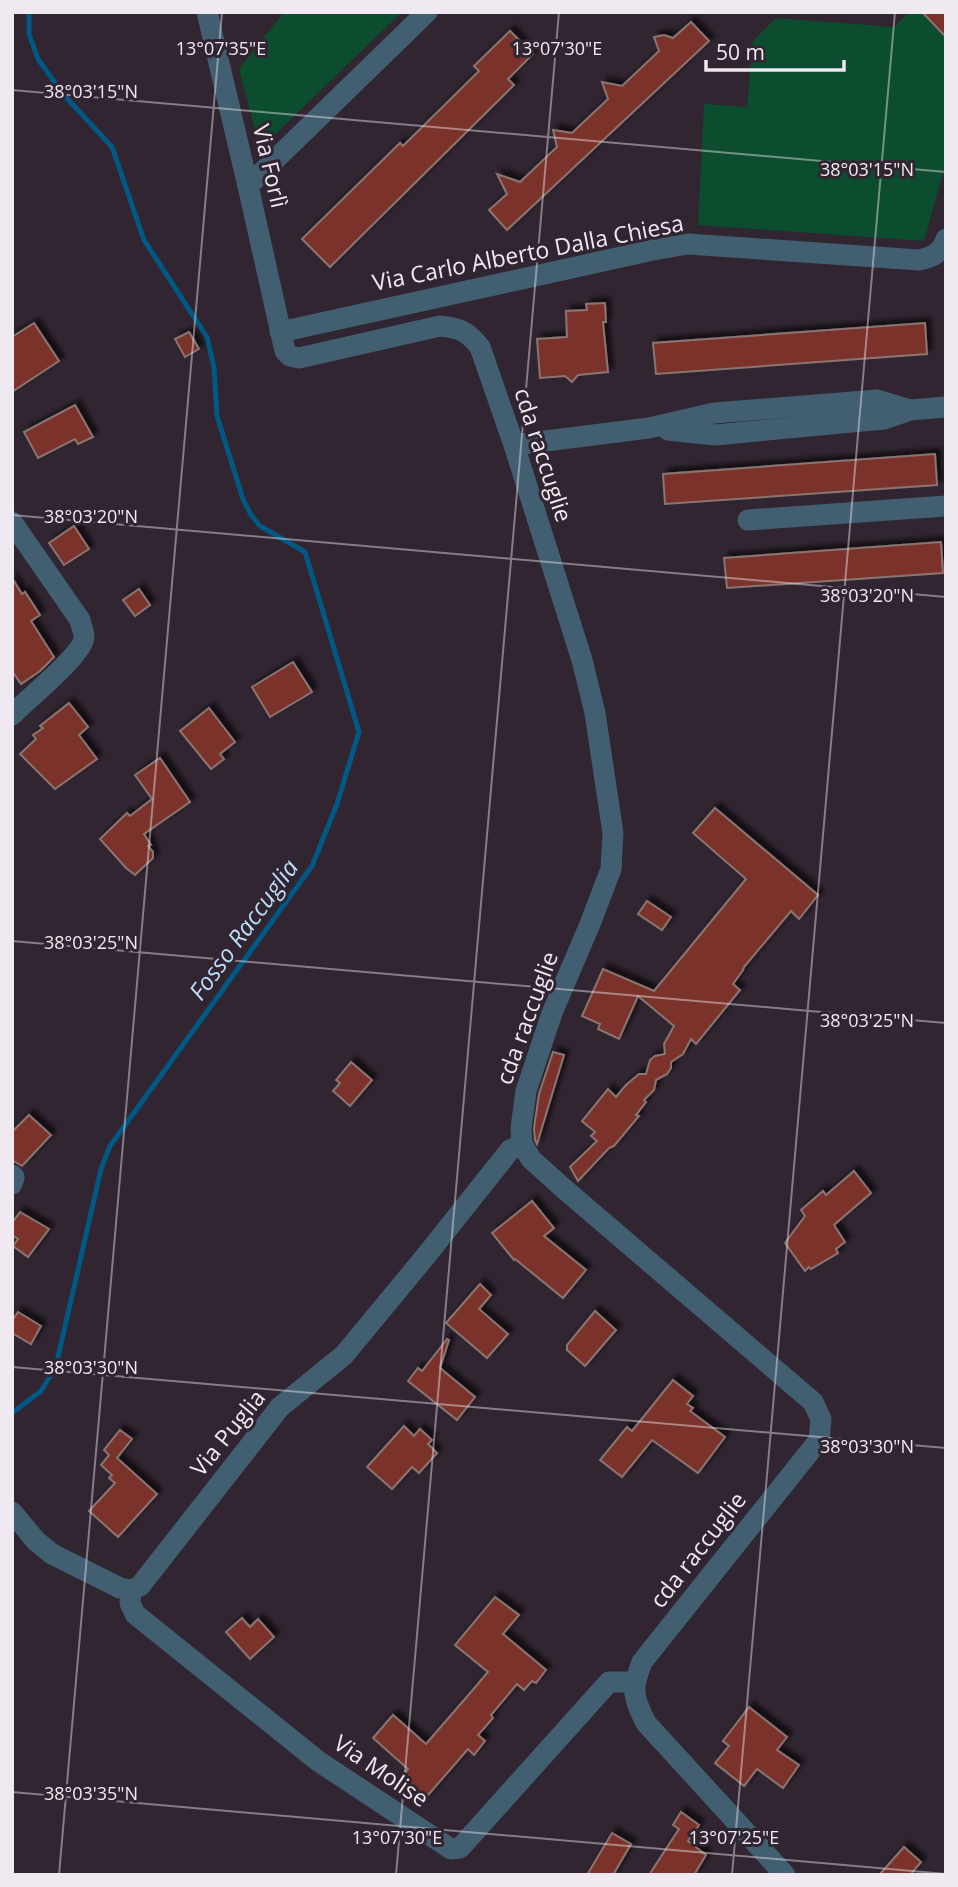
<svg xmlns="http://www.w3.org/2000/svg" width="958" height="1887" font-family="'Open Sans',sans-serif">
	<defs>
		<filter id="shadow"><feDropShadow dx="5" dy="-5" stdDeviation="2" flood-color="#0009"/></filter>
	</defs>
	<rect width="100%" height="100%" fill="#302531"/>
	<g fill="#0b4d2e">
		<polygon points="284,12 402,12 260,149 239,69"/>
		<polygon points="909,12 946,12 946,162 924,241 698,225 704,104 747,107 753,41 776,18 894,27"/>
	</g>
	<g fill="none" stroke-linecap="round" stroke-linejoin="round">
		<polyline stroke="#005984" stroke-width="5" points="12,1413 41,1391 56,1366 101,1169 110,1146 312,866 337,804 359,732 305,552 260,526 251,515 243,499 217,416 214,367 207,337 144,240 112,147 63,94 38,59 29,34 29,12"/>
	</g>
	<g fill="#7a332b" stroke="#8a7471" stroke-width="2" filter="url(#shadow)">
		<polygon points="922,12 946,12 946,37"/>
		<polygon points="691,22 709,41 507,230 489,210 507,194 497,174 520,182 557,147 553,130 572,133 608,99 602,82 622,86 659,51 654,37 664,35 673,38"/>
		<polygon points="510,31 533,54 508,79 514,85 330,267 302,239 400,143 403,146 479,71 474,66"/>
		<polygon points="605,303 606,322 603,322 608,372 578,375 572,382 565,376 540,378 537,339 567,337 566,311 587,310 586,304"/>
		<polygon points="34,323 59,361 12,392 12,337"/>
		<polygon points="925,323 927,354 656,374 653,343"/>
		<polygon points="189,332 199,349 185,357 175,339"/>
		<polygon points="75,405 93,437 78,444 75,439 38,458 24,432"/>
		<polygon points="935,454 937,485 665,504 663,474"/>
		<polygon points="74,526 89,549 64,565 49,543"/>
		<polygon points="941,542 943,573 727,588 724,558"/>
		<polygon points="12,578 22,594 25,592 40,615 31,621 54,657 40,671 21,684 12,671"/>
		<polygon points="139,589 150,605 135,616 123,600"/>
		<polygon points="293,662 312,692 270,717 252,687"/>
		<polygon points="69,703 88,727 79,735 97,759 55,789 20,754 36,739 33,735 43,728 40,726"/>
		<polygon points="209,708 235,742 220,754 224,759 211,769 180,731"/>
		<polygon points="160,758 190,802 144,834 151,845 148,846 153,852 153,858 135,875 126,868 100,839 127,813 130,816 152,799 135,775"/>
		<polygon points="715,808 818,895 799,919 791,911 744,967 743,970 733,984 740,990 696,1044 691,1039 683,1054 671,1062 671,1068 667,1074 656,1080 654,1090 644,1100 646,1102 636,1115 639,1116 614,1146 609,1148 578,1181 570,1167 597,1141 591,1136 595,1132 582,1121 608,1089 616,1097 626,1085 639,1074 646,1074 650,1060 655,1056 665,1054 664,1044 674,1026 638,996 619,1039 598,1029 600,1024 582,1016 603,969 654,991 746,879 693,833"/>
		<polygon points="647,901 671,917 662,930 638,914"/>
		<polygon points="553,1052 564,1055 537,1144 535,1140 534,1128 539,1094"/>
		<polygon points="351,1062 372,1080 350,1106 333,1091 340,1083 336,1080"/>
		<polygon points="29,1115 51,1135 22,1166 12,1160 12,1132"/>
		<polygon points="854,1171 871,1193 834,1225 845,1242 836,1249 838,1253 811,1269 809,1267 805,1271 785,1243 805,1216 801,1210 823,1191 826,1195"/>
		<polygon points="532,1201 554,1228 544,1236 586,1270 563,1298 515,1259 514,1260 492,1233"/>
		<polygon points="20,1212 49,1229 28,1257 13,1246 18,1239 12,1235 12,1223"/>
		<polygon points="480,1284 491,1295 479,1309 508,1334 487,1358 446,1323"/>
		<polygon points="595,1311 616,1330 585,1366 567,1350 567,1345"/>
		<polygon points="18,1312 41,1326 31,1344 12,1333 12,1321"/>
		<polygon points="447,1339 449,1340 440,1368 475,1397 457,1420 408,1381 418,1368 422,1371"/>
		<polygon points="673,1380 693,1396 687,1404 693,1408 690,1411 725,1437 698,1473 652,1440 622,1477 600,1460 627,1427 632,1431"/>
		<polygon points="404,1426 414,1436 420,1429 432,1440 428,1444 437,1453 419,1473 412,1467 392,1489 367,1467"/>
		<polygon points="120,1430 132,1439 117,1458 157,1494 118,1537 89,1511 115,1483 109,1478 112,1475 101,1465 109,1455 104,1450"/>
		<polygon points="495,1597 519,1615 503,1634 546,1670 536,1683 532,1681 524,1690 517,1684 491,1715 493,1718 478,1735 485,1741 474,1755 468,1749 422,1802 397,1782 408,1769 373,1738 393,1715 426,1744 477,1685 488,1672 455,1645"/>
		<polygon points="242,1618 250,1627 258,1619 274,1637 250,1659 226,1632"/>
		<polygon points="749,1707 787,1737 777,1750 799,1765 783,1788 757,1769 744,1786 715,1763 729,1746 723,1741"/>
		<polygon points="681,1812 699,1825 688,1841 706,1855 694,1875 649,1875 679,1829 673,1825"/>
		<polygon points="612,1833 631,1844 613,1875 587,1875"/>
		<polygon points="904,1847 921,1862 910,1875 879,1875"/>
	</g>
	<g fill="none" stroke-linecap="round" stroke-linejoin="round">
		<g stroke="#425e71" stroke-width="21">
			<path d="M207 12 248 186 285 351 290 356 299 358 440 326C460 328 467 331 480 347L514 445 582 660 595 713 613 833 611 869 590 924 552 1013 526 1091 521 1128 522 1144 531 1159 562 1187 813 1402 821 1419 819 1440 642 1662C631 1690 633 1697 646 1723L785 1875"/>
			<polyline points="248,186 427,12"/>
			<path d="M280 332 653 250 688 244 919 260C933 257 941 253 946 239"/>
			<polyline points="668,430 715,435 884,419 910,410 946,407"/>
			<polyline points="514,445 649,428 714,413 877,400 910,410"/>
			<polyline points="748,520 946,506"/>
			<path d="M12 522 80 620C81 625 84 632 84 637 84 654 26 700 12 715"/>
			<polyline points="12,1175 14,1177 12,1184"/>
			<polyline points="12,1512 36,1541 52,1554 120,1588 131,1590 140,1586 280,1407 344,1355 425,1257 510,1150 522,1144"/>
			<polyline points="131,1590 130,1603 135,1614 318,1761 451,1849 460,1848 609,1682 634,1682"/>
		</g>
	</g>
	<path fill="none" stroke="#f0e9f1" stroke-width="2" stroke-opacity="0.45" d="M12 90 946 172M12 515 946 597M12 941 946 1023M12 1367 946 1448M12 1792 946 1874M59 1875 222 12M396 1875 559 12M732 1875 895 12"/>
	<g text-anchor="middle" stroke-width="6" stroke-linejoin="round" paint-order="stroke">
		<g font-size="23" fill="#f0e9f1" stroke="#302531">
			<text transform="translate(270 166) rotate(77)" y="8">Via Forlì</text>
			<text transform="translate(528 253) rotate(-11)" y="8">Via Carlo Alberto Dalla Chiesa</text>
			<text transform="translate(543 455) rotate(72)" y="8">cda raccuglie</text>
			<text transform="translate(527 1018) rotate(-70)" y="8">cda raccuglie</text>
			<text transform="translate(228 1433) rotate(-51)" y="8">Via Puglia</text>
			<text transform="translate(698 1550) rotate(-52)" y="8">cda raccuglie</text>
			<text transform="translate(381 1771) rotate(34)" y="8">Via Molise</text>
		</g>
		<g font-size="24" font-style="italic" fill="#bbdff9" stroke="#302531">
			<text transform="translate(244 930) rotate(-54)" y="8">Fosso Raccuglia</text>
		</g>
	</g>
	<g font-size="18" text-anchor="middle" fill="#f0e9f1" stroke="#302531" stroke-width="6" stroke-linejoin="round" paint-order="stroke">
		<text x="221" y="55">13°07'35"E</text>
		<text x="557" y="55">13°07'30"E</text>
		<text x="91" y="98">38°03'15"N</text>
		<text x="867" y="176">38°03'15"N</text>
		<text x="91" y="523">38°03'20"N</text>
		<text x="867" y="602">38°03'20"N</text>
		<text x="91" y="949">38°03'25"N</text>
		<text x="867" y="1027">38°03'25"N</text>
		<text x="91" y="1374">38°03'30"N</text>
		<text x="867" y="1453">38°03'30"N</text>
		<text x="91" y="1800">38°03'35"N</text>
		<text x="397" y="1844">13°07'30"E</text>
		<text x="734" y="1844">13°07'25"E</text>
	</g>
	<rect width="958" height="1887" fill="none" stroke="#f0e9f1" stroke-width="28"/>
	<path d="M706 60v10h138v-10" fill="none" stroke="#f0e9f1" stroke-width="3.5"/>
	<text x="716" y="60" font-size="21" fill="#f0e9f1" stroke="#302531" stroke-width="5" paint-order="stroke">50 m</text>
</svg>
